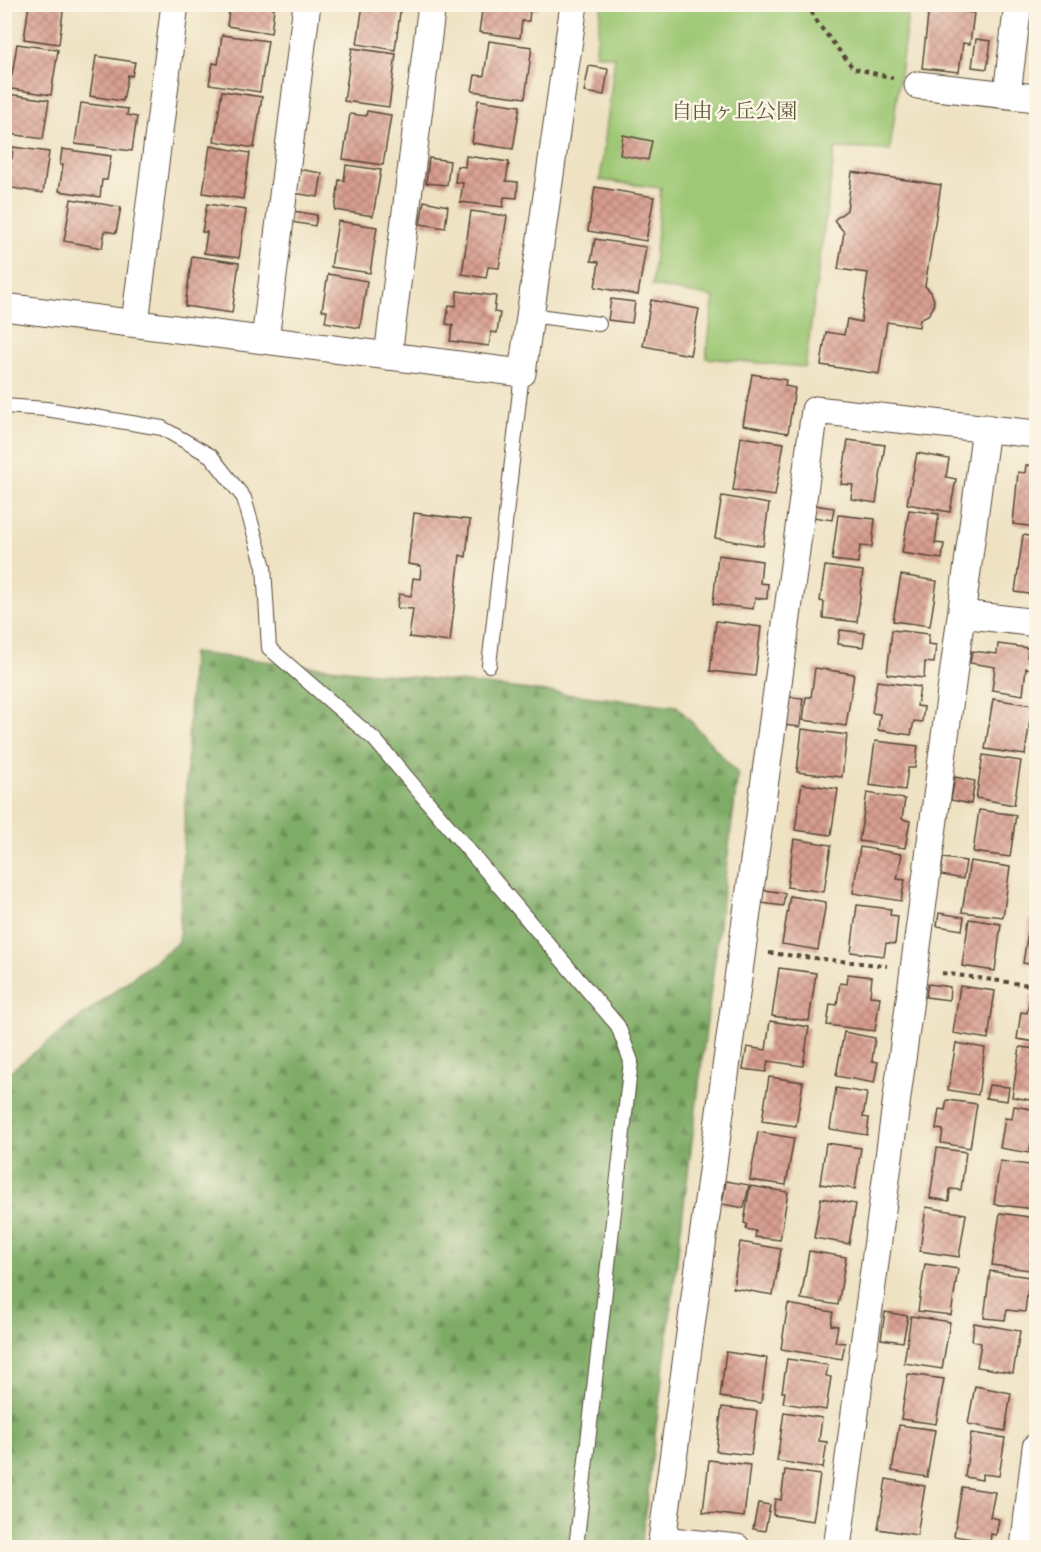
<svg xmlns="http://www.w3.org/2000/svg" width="1041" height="1552" font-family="Alegreya,'Noto Serif JP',serif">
	<defs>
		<pattern id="forest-firs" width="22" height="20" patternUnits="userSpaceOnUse" patternTransform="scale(1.5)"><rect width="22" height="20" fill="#7eac66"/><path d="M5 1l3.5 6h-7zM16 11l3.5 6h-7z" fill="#688c53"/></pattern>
		<pattern id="building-cross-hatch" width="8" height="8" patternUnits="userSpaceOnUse" patternTransform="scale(1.5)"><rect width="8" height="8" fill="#d89e90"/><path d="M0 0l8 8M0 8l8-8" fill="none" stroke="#b08175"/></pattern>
	</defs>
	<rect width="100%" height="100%" fill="#fcf5e5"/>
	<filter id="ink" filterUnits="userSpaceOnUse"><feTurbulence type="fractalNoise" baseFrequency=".0167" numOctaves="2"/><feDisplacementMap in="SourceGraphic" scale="12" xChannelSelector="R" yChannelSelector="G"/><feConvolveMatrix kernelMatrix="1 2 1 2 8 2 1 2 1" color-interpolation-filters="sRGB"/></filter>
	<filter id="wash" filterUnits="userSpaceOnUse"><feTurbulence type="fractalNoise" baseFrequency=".008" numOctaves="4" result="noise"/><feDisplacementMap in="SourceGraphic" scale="24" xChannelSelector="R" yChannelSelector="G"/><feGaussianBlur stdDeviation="1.35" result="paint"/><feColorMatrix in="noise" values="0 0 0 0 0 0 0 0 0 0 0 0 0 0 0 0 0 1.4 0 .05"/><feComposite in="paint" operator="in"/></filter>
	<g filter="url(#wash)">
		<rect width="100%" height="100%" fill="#eee2c2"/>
		<polygon fill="url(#forest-firs)" stroke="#5c6b42" stroke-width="1.5" points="192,653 677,706 738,774 641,1547 5,1548 5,1075 179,942"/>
		<polygon fill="#9ec874" stroke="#6c7949" stroke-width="1.5" points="602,5 909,5 890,150 835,148 805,367 706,358 714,297 652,286 661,188 600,180 615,57 595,54"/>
		<g id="blocks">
			<g fill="url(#building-cross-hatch)">
				<polygon points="29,4 64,4 59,44 24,39"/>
				<polygon points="127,4 150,4 149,9"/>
				<polygon points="230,4 270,4 269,7 274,8 271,33 227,26"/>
				<polygon points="483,4 537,4 537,11 530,10 529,21 522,21 520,38 479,32"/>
				<polygon points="1031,4 1036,5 1036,18 1029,17"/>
				<polygon points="363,5 401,5 395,50 357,44"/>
				<polygon points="929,7 974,13 970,44 963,43 959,72 922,68"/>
				<polygon points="222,35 268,41 260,92 209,84 213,63 218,64"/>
				<polygon points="976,39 991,41 987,69 972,67"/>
				<polygon points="489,41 532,47 525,98 472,91 475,75 484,76"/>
				<polygon points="17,44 58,50 51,95 5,88 7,74 12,75"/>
				<polygon points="352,48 396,54 389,107 344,101"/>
				<polygon points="96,56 135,62 132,76 128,75 123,101 90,96"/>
				<polygon points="589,66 608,69 604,95 584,92"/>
				<polygon points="222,91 262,97 254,148 214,141"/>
				<polygon points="8,94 49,100 43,139 4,133"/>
				<polygon points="478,100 520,106 513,149 472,143"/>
				<polygon points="81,103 128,109 127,115 137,117 132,151 75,144"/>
				<polygon points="367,111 391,115 383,165 343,159 350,114 366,116"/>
				<polygon points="623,135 652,141 648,160 620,155"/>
				<polygon points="210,146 250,153 243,199 203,193"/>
				<polygon points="13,147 49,152 43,193 6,187 8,174 5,173 5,171 7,157 12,158"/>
				<polygon points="62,149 111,156 107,180 102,180 100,197 59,191 63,165 60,165"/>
				<polygon points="466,156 509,162 506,181 518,182 517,198 504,197 503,207 460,202 463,183 455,182 457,166 465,167"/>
				<polygon points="429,158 450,161 447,185 426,183"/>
				<polygon points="346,165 381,170 373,216 335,210 339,180 344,181"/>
				<polygon points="297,169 322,173 318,197 293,193"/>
				<polygon points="852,172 941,185 925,286 931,292 934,300 933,308 928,315 920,319 919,327 887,322 879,374 821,365 826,332 844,335 847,319 861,322 868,273 838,269 844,232 834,220 847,210"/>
				<polygon points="595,187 654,197 646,241 588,231"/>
				<polygon points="71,199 121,207 116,233 105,231 102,248 64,241"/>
				<polygon points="424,201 448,206 445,228 420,224"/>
				<polygon points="207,204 246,210 239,258 204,253 207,232 202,232"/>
				<polygon points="293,211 317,215 315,226 291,222"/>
				<polygon points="471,211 507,216 499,268 488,267 486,278 462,274"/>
				<polygon points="338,221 377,227 370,273 331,267"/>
				<polygon points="595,239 646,247 638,295 595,287 599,262 591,261"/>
				<polygon points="192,256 239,263 232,313 185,306"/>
				<polygon points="328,274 367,281 360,328 325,322 327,311 322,310"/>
				<polygon points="457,291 496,296 494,312 500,313 497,333 491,332 489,346 450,341 453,325 446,324 449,305 456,306"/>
				<polygon points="611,299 635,302 632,323 608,320"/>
				<polygon points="651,300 699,309 690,355 643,346"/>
				<polygon points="752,374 786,380 785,386 795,388 788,433 743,425"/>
				<polygon points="741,437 784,443 775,496 733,490"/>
				<polygon points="848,440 885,445 876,503 851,499 853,485 841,484"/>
				<polygon points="917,453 949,459 946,477 956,479 950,512 907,504"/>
				<polygon points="1026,465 1036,466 1036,527 1013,524 1018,472 1025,473"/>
				<polygon points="722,496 769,504 763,546 715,538"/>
				<polygon points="815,505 834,508 832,520 813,517"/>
				<polygon points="909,510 939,514 935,543 944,544 942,559 902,553"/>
				<polygon points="414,513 470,520 466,557 460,555 450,642 409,637 413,609 397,608 399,594 411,596 413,578 420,579 421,566 408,564"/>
				<polygon points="838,515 875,519 872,547 860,546 858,563 832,560"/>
				<polygon points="1023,535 1036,537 1036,595 1015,592"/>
				<polygon points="718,555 762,561 760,583 768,584 767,599 755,598 753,609 713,604"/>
				<polygon points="825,566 863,571 857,622 823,618 824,602 820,601"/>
				<polygon points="901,575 937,581 930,626 893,621"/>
				<polygon points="716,621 761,627 755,676 710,671"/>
				<polygon points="840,630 865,633 863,647 838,644"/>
				<polygon points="892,630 929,634 928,644 936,645 934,663 925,662 924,678 887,674"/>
				<polygon points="998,644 1028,648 1027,657 1033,657 1031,669 1026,668 1023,695 992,690 995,667 970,663 972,651 997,654"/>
				<polygon points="815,668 854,674 846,726 803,720 806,697 811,697"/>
				<polygon points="877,681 920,687 917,706 924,707 922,722 914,721 911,735 878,730 880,714 872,713"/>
				<polygon points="787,697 803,698 800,727 784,725"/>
				<polygon points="993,699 1032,705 1025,755 985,749"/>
				<polygon points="802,729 847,735 842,777 797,772"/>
				<polygon points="875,741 918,746 915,768 908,768 905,790 869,785"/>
				<polygon points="983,755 1021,761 1014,805 976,798"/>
				<polygon points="955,777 975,781 971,804 951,800"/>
				<polygon points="802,784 838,789 831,835 795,830"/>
				<polygon points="867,793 905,799 902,819 910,821 905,848 859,841"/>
				<polygon points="979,810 1016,815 1010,857 973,852"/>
				<polygon points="794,839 831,845 824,892 787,887"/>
				<polygon points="860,847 902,854 897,879 905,880 901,901 853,893"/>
				<polygon points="943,858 966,861 963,879 941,875"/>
				<polygon points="970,861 1010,867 1003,917 962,912"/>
				<polygon points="1035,887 1036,887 1036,911 1031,910"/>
				<polygon points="764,890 785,893 783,906 762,903"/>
				<polygon points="790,896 826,902 818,950 782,944"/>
				<polygon points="857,905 891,909 890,915 898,916 895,944 886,943 884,956 851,952"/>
				<polygon points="939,913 964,917 962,930 937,926"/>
				<polygon points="1030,918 1036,919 1036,965 1023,963"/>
				<polygon points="969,919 1001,924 995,971 962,966"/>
				<polygon points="779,968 816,973 809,1021 772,1016"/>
				<polygon points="848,974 872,977 870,996 880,997 875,1031 827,1025 830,1004 837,1005 840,983 847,984"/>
				<polygon points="928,984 950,987 949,1000 926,997"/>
				<polygon points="960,986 995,991 988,1039 953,1033"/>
				<polygon points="1030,995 1036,996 1036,1042 1017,1039 1021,1012 1027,1013"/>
				<polygon points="770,1021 809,1027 803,1066 768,1061 766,1072 743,1069 747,1047 766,1050"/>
				<polygon points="844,1032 875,1038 872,1061 878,1062 874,1083 836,1076"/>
				<polygon points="956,1043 985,1048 978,1095 948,1090"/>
				<polygon points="1020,1047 1036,1049 1036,1101 1012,1097"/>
				<polygon points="769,1077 803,1082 796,1126 762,1121"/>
				<polygon points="989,1085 1009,1087 1007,1101 986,1098"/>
				<polygon points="836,1088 867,1093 863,1117 869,1118 867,1135 830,1129"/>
				<polygon points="947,1100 977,1104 970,1148 941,1143 943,1130 936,1129 939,1109 945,1110"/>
				<polygon points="1014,1106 1036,1110 1036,1144 1031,1144 1029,1153 1000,1148 1005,1118 1012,1119"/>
				<polygon points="758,1132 794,1138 786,1185 750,1180"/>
				<polygon points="826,1143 861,1148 855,1189 820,1184"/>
				<polygon points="937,1148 966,1152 961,1190 950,1189 949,1201 930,1198"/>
				<polygon points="1000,1161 1036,1166 1036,1205 1033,1205 1033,1209 994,1204"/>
				<polygon points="726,1181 749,1185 744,1208 722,1204"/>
				<polygon points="750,1186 788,1192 780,1240 755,1237 756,1231 746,1229 747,1224 744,1223"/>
				<polygon points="821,1198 856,1204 849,1244 814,1238"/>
				<polygon points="926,1207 966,1214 959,1257 920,1251"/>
				<polygon points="1000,1213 1036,1218 1029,1270 992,1265"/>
				<polygon points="740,1242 781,1249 773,1295 733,1288"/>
				<polygon points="809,1251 846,1257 838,1305 801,1299"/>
				<polygon points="925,1264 958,1269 951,1315 918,1311"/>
				<polygon points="990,1271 1029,1277 1025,1312 1007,1310 1005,1320 984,1318"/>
				<polygon points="788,1304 833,1312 831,1325 838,1326 835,1342 845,1343 842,1359 781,1349"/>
				<polygon points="885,1312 908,1316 903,1342 881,1339"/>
				<polygon points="911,1316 950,1322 942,1369 904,1363"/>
				<polygon points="974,1323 1020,1331 1013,1373 977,1367 981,1343 972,1341"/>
				<polygon points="726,1352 767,1358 761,1403 720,1397"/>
				<polygon points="787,1359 828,1365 826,1376 831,1377 826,1410 783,1403 785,1392 782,1392"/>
				<polygon points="908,1374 944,1379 936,1424 901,1419"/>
				<polygon points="975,1386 1011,1393 1005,1431 968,1424"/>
				<polygon points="722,1407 757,1411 751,1455 716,1451"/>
				<polygon points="784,1412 822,1418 819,1441 827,1442 823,1468 777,1461"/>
				<polygon points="899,1425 935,1430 927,1477 892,1471"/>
				<polygon points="971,1433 1005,1438 999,1476 982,1474 982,1480 965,1477"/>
				<polygon points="709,1460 750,1465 744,1517 703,1512"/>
				<polygon points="785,1470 820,1475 813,1521 773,1515 775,1499 781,1500"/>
				<polygon points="886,1479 925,1486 917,1535 878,1529"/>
				<polygon points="962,1487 995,1492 990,1517 999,1519 996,1535 991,1534 990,1542 954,1536"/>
				<polygon points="758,1503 770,1505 765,1531 753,1529"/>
			</g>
		</g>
	</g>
	<g filter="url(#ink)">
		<use href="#blocks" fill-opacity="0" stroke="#564637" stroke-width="1.5"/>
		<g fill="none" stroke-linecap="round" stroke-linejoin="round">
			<g stroke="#564637" stroke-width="16">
				<g id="lane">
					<polyline points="530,315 599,324"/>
					<polyline points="4,406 46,409 162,428 211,456 244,498 264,567 269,648 375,740 618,1026 631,1061 576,1548"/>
					<polyline points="489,665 522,373"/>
				</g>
			</g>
			<g stroke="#564637" stroke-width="29">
				<g id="street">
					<polyline points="918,85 1036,98"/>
					<polyline points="1007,94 1018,4"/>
					<polyline points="4,307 522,373 574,4"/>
					<polyline points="135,323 175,4"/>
					<polyline points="265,340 307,4"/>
					<polyline points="388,356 432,4"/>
					<polyline points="962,614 1036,623"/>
					<polyline points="662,1540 737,1548"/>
					<polyline points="661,1548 815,410 1036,434"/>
					<polyline points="837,1548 986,428"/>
					<polyline points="1024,1548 1036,1447"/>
				</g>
			</g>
			<g stroke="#564637" stroke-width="4" stroke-dasharray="4.5 4.5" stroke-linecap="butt">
				<polyline points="807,4 819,25 853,68 893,78"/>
				<polyline points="769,953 887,966"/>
				<polyline points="942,973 1036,986"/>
			</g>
			<use href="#lane" stroke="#fff" stroke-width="14"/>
			<use href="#street" stroke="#fff" stroke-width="27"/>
		</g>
	</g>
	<g text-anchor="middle" stroke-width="5" stroke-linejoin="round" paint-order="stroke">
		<g font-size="21" fill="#595938" stroke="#fcf5e5">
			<text x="734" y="118">自由ヶ丘公園</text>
		</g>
	</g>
	<rect width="1041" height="1552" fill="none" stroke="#fcf5e5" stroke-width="24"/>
</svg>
